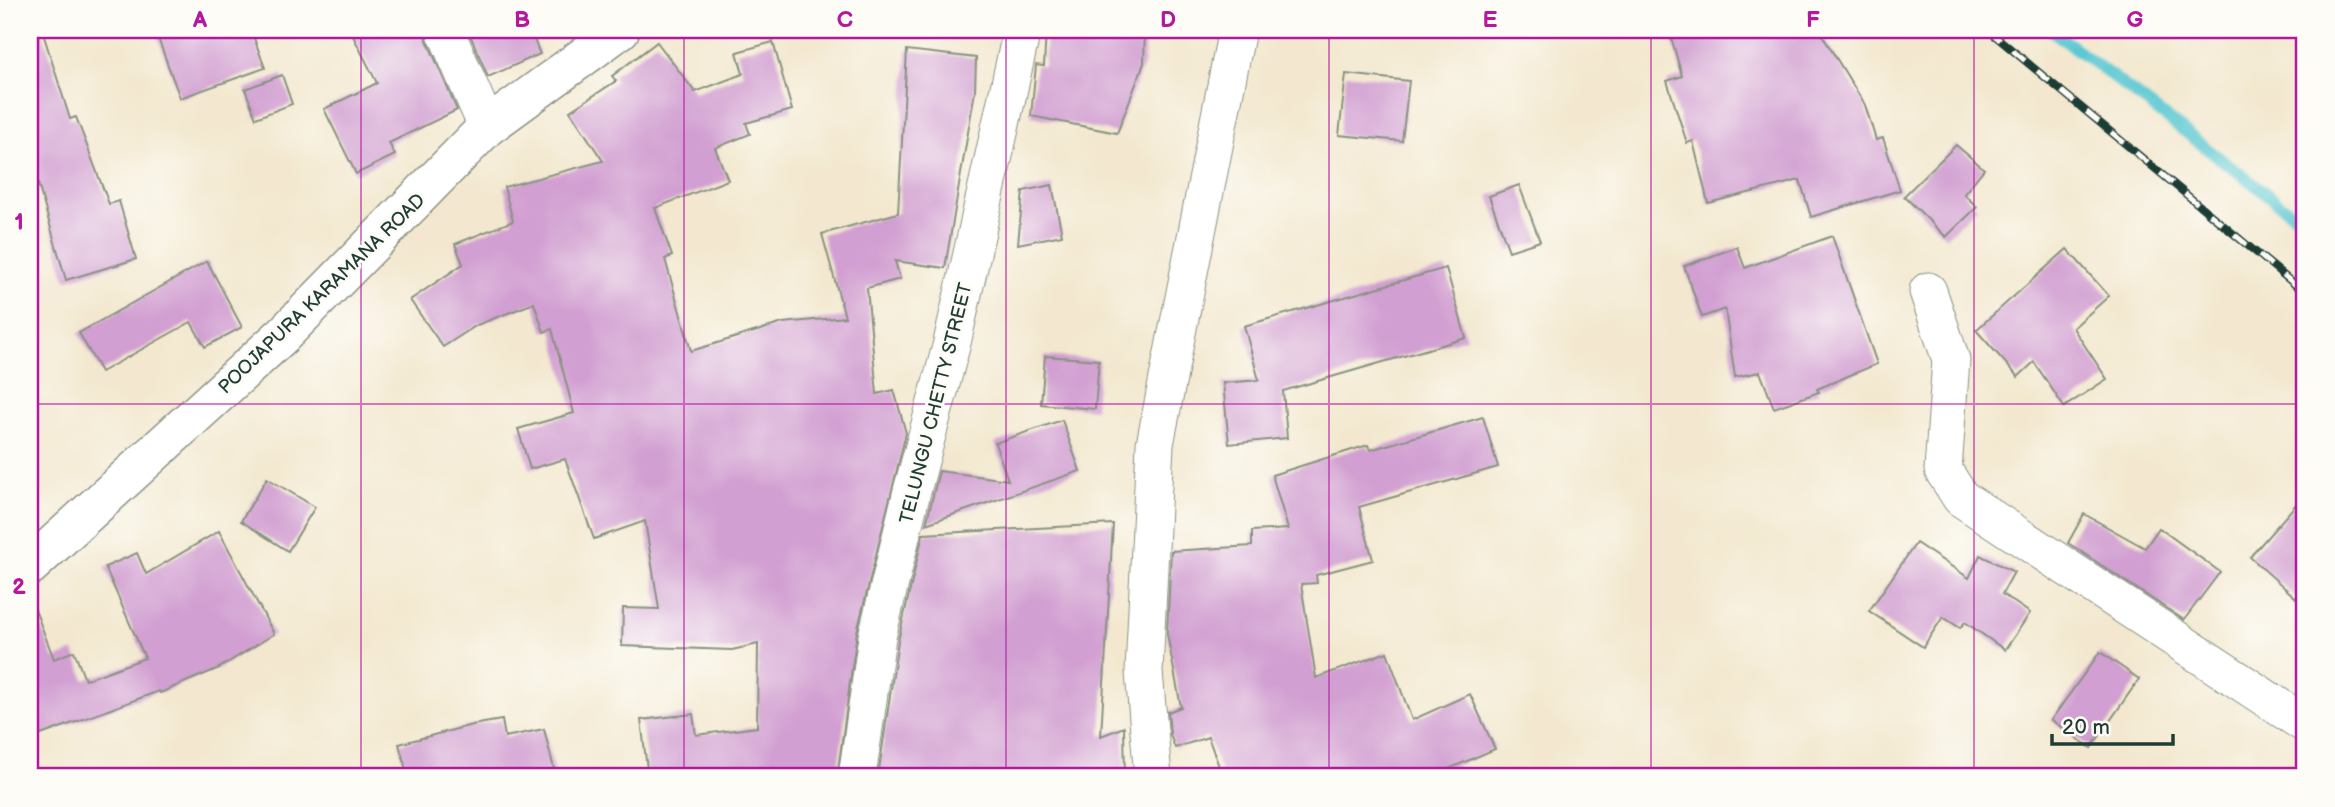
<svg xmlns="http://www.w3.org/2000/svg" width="2335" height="807" font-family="'Balsamiq Sans',sans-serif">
	<rect width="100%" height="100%" fill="#fdfcf7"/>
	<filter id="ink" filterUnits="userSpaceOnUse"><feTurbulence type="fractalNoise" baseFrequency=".0143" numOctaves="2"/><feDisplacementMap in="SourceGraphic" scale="14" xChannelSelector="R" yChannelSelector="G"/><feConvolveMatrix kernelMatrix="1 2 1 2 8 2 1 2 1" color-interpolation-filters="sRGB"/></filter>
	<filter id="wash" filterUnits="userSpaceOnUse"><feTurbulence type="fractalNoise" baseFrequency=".00686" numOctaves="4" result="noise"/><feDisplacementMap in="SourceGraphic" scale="28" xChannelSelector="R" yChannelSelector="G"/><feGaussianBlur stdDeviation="1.57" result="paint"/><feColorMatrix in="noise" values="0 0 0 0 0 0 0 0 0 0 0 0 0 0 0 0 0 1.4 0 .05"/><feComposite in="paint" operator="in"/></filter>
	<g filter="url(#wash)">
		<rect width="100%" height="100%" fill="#f3e8cf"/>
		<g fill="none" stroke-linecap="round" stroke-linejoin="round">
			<polyline stroke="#5bc8d2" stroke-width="12" points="2051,30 2305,223"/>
		</g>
		<g id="blocks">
			<g fill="#d19fd1">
				<polygon points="30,30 42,30 70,119 76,117 109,204 119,201 136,259 66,280 36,177 30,179"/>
				<polygon points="155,30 251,30 265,68 180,98"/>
				<polygon points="350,30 424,30 426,38 457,110 389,143 395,155 356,174 324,109 377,83"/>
				<polygon points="468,30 530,30 540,54 488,77"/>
				<polygon points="1046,30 1145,30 1144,63 1117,133 1031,116 1036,65 1044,66"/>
				<polygon points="1669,30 1819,30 1865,105 1876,140 1883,138 1900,190 1811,217 1800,180 1708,203 1693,141 1687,143 1667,81 1682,76"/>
				<polygon points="657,42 695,92 743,74 737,52 773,42 792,110 746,123 750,134 715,148 728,180 655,208 672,256 665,259 691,351 783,323 845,317 822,234 898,213 907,50 976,58 975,91 945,268 895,261 900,279 867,288 877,394 894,390 906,433 857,632 837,777 648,777 641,720 693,714 696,735 757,727 758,644 732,650 622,646 623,608 659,609 645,521 594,539 565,459 530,469 518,429 574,413 552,329 544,332 534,303 477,325 443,347 410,300 463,264 455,244 513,221 504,187 603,161 570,111 616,81 612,76"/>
				<polygon points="1346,74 1409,81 1402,141 1339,135"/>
				<polygon points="282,75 292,104 256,118 245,89"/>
				<polygon points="1956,145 1984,169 1964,194 1977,207 1946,237 1904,196"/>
				<polygon points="1052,185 1062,235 1018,244 1023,191"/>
				<polygon points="1519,185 1540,241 1509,251 1489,196"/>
				<polygon points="1832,236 1877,364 1817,389 1819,392 1774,408 1760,372 1735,377 1725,309 1702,317 1684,266 1737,247 1745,268"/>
				<polygon points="2067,249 2109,296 2073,328 2107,379 2064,407 2034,362 2018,377 1976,330"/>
				<polygon points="207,261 242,327 205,347 191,322 101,372 79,333"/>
				<polygon points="1446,268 1466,338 1283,391 1287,438 1229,444 1223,383 1259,380 1244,326"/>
				<polygon points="1045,356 1099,360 1095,409 1041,404"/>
				<polygon points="1483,417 1498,467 1359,507 1373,560 1316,575 1317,583 1301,584 1316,678 1387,652 1412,720 1470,694 1495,749 1430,777 1223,777 1208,737 1175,748 1170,734 1168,712 1181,707 1167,634 1171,551 1252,546 1252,531 1288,529 1272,475 1368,445 1370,450"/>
				<polygon points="1062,420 1080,471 926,524 939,471 1008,480 995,443"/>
				<polygon points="267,478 315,507 288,551 241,521"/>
				<polygon points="2305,494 2305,606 2250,557"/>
				<polygon points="2084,514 2145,548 2159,528 2220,572 2184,620 2068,543"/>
				<polygon points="1113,524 1101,736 1124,727 1125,777 878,777 898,641 923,534"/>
				<polygon points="219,531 274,634 219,668 160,693 159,691 30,739 30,602 32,602 54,659 74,651 85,680 145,658 105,567 137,553 146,574"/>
				<polygon points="1916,543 1969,578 1980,555 2014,572 2002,594 2030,613 2005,650 1965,622 1960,628 1943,617 1923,647 1869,611"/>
				<polygon points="2100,652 2139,679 2091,748 2051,720"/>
				<polygon points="502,720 505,737 544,729 556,777 408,777 399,744 472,725"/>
			</g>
		</g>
	</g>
	<g filter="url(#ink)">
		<use href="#blocks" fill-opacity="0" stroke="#899282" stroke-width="2"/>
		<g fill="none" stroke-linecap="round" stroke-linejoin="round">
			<g stroke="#899282" stroke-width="39">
				<g id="minor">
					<polyline points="445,30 487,127"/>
					<polyline points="1928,291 1951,360 1943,470 1961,498 2305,724"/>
					<polyline points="857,777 877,637 912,491 952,343 1022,30"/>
					<polyline points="1153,777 1144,672 1155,444 1237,30"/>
				</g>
			</g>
			<g stroke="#899282" stroke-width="41">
				<polyline id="secondary" points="30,566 283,335 487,127 620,30"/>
			</g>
			<use href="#minor" stroke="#fff" stroke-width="37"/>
			<use href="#secondary" stroke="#fff" stroke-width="38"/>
			<g stroke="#1f3d34" stroke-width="8">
				<polyline id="rail" points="1988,30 2305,293"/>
			</g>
			<use href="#rail" stroke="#fdfcf7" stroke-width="5" stroke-dasharray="16" stroke-linecap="butt"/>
		</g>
	</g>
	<path fill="none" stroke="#b5179e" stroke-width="2" stroke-opacity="0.55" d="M361 30V777M684 30V777M1006 30V777M1329 30V777M1651 30V777M1974 30V777M30 404H2305"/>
	<g text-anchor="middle" stroke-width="6" stroke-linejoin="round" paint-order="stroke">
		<g font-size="19" fill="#1f3d34" stroke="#fdfcf7">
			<text transform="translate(321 293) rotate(-44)" y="7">POOJAPURA KARAMANA ROAD</text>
			<text transform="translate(935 403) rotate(-76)" y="7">TELUNGU CHETTY STREET</text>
		</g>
	</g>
	<rect width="2335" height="807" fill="none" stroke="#fdfcf7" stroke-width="77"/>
	<path d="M2052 734v10h121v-10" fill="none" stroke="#1f3d34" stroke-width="3.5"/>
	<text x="2062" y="734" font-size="21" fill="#1f3d34" stroke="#fdfcf7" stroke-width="5" paint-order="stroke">20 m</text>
	<rect x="38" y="38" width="2258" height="730" fill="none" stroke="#b5179e" stroke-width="2.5"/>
	<g font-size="23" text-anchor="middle" font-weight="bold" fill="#b5179e">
		<text x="200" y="27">A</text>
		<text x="522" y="27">B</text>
		<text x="845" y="27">C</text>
		<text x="1168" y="27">D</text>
		<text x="1490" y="27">E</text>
		<text x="1813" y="27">F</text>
		<text x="2135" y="27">G</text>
		<text x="19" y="229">1</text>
		<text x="19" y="594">2</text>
	</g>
</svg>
